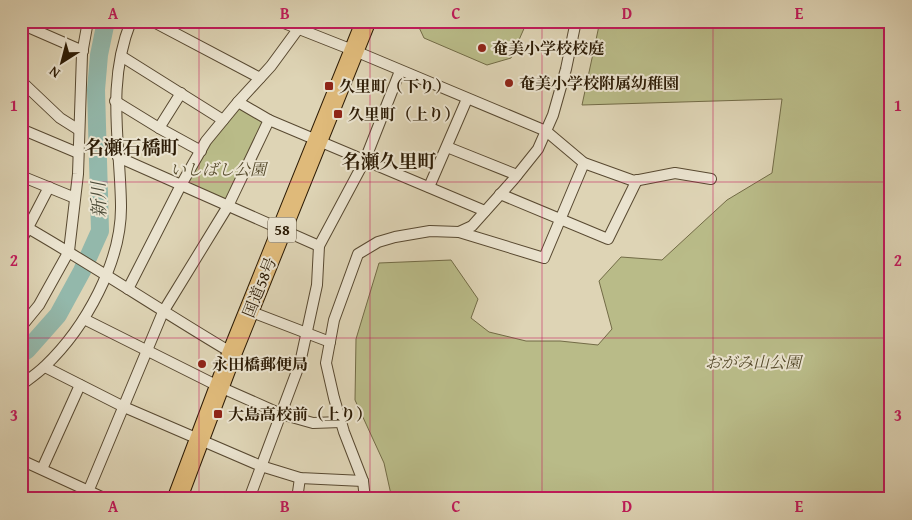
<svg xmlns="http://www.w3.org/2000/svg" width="912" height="520" font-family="'Gentium Book Plus','Noto Serif JP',serif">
	<rect width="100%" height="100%" fill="#ded4b5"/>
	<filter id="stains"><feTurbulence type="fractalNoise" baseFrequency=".004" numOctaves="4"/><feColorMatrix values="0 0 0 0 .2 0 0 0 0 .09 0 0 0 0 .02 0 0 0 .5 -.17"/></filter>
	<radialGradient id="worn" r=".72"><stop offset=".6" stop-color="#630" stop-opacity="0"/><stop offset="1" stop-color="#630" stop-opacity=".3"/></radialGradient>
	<g fill="#b9bb88" stroke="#726b46">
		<polygon points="416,21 521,21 526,24 511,58 487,65 424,38"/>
		<polygon points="600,21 891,21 891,499 392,499 384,463 355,400 356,339 379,263 451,260 478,299 471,318 489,332 526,341 560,341 598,345 612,329 599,281 621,257 662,260 727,200 772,173 782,99 582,105"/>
		<polygon points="236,105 266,122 227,202 183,183"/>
	</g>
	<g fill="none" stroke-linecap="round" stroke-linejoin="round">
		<polyline stroke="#93b8ab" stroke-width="18" points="21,354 27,350 58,315 82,271 100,231 96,90 99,55 106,21"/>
		<g stroke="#584931" stroke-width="12">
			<g id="street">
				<polyline points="152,21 260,78"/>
				<polyline points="279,21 355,51 546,131 584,163 634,181 675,173 711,179"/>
				<polyline points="21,24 83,51"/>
				<polyline points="121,56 223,120"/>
				<polyline points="21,81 60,118 79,130"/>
				<polyline points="115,101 159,128 201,151"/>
				<polyline points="238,102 269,120"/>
				<polyline points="159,128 181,93"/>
				<polyline points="21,129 78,153"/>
				<polyline points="447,147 517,175"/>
				<polyline points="118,157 319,246"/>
				<polyline points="21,176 75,198"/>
				<polyline points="429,187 467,99"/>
				<polyline points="500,194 608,239 637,180"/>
				<path d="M21 224C93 265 161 311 232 353"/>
				<polyline points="459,232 544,258 584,163"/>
				<polyline points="21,241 49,187"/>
				<polyline points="128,289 181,185 206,141 238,102 271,66 304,21"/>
				<polyline points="249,311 330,342"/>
				<polyline points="84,319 220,387 281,414 313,423 341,422"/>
				<polyline points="21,327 39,305 69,251 78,174 82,54 88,21"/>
				<polyline points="45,367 124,407 261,466 300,478 363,481"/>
				<path d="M21 385C29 379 38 373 45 366 85 328 122 262 121 205 120 141 106 84 131 21"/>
				<polyline points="21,460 106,499"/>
				<polyline points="42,469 80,385"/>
				<polyline points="85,499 163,312 228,206 269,120 485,211"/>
				<polyline points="249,499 300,363 317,285 319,246 365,160 400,71"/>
				<polyline points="297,499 300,478"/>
				<polyline points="365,499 363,481 344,432 334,398 326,363 334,320 358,254 378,242 395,237 430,231 459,232 472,226 514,179 538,149 553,115 566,69 576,21"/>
			</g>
		</g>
		<g stroke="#2c1b05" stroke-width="21">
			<polyline id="highway" points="177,499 232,353 366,21"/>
		</g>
		<use href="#street" stroke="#eae3cf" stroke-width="10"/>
		<use href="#highway" stroke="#dfba7a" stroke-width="19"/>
	</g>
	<path fill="none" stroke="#c2185b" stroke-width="1" stroke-opacity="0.55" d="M199 21V499M370 21V499M542 21V499M713 21V499M21 182H891M21 338H891"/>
	<g fill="#8f2418" stroke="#eae3cf" stroke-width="2">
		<circle cx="482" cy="48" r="5"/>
		<circle cx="509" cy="83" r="5"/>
		<rect x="324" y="81" width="10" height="10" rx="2.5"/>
		<rect x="333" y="109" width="10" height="10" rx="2.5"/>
		<circle cx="202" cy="364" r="5"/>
		<rect x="213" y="409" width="10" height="10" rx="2.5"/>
	</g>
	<g text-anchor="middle" stroke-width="4" stroke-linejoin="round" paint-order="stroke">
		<rect fill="#eae3cf" stroke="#655742" stroke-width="1" x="268" y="217.5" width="28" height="25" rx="4"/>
		<g font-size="15" font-weight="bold" fill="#2c1b05">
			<text x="282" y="235">58</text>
		</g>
		<g font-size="16" font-weight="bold" fill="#2c1b05" stroke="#eae3cf" text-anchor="start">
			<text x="492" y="54">奄美小学校校庭</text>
			<text x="519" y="89">奄美小学校附属幼稚園</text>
			<text x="339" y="92">久里町（下り）</text>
			<text x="348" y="120">久里町（上り）</text>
			<text x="212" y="370">永田橋郵便局</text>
			<text x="228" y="420">大島高校前（上り）</text>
		</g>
		<g font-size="16" font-style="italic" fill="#564b2c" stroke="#eae3cf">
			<text x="218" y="175">いしばし公園</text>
			<text x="753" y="368">おがみ山公園</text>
		</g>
		<g font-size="16" fill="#2c1b05" stroke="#eae3cf">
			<text transform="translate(259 287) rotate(-68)" y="6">国道58号</text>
		</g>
		<g font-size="18" font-style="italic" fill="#4b4a37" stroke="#eae3cf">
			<text transform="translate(99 200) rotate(-92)" y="6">新川</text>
		</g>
		<g font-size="19" font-weight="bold" fill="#2c1b05" stroke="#eae3cf">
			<text x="132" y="154">名瀬石橋町</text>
			<text x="389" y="168">名瀬久里町</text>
		</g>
	</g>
	<rect width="912" height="520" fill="none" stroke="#ded4b5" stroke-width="55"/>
	<g transform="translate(62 62) rotate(216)" stroke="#eae3cf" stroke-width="4" paint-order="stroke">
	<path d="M0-4L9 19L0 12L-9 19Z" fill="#2c1b05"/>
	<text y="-8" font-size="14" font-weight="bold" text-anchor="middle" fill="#2c1b05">N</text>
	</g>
	<rect x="28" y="28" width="856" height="464" fill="none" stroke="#c2185b" stroke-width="2"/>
	<g font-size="16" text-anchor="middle" font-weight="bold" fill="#c2185b">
		<text x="113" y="19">A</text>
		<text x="285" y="19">B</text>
		<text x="456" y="19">C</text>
		<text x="627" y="19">D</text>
		<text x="799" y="19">E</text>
		<text x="14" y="111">1</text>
		<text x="898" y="111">1</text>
		<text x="14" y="266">2</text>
		<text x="898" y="266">2</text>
		<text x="14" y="421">3</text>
		<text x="898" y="421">3</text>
		<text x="113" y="512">A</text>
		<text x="285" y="512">B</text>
		<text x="456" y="512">C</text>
		<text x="627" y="512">D</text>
		<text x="799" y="512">E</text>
	</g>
	<rect width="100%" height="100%" filter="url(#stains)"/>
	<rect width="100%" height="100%" fill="url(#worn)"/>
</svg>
